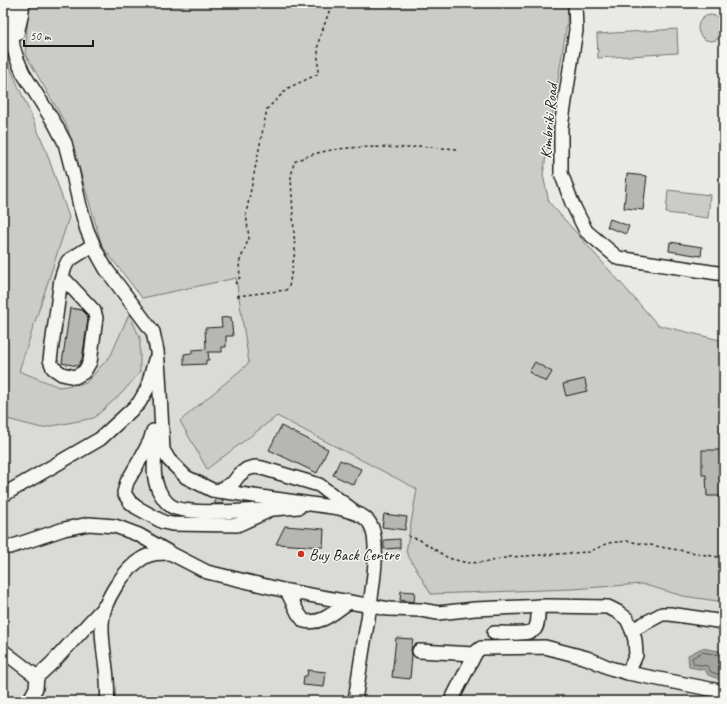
<svg xmlns="http://www.w3.org/2000/svg" width="727" height="704" font-family="Caveat,sans-serif">
	<rect width="100%" height="100%" fill="#e9e9e5"/>
	<filter id="ink" filterUnits="userSpaceOnUse"><feTurbulence type="fractalNoise" baseFrequency=".025" numOctaves="2"/><feDisplacementMap in="SourceGraphic" scale="8" xChannelSelector="R" yChannelSelector="G"/><feConvolveMatrix kernelMatrix="1 2 1 2 8 2 1 2 1" color-interpolation-filters="sRGB"/></filter>
	<g filter="url(#ink)">
		<polygon fill="#dadad6" points="69,217 80,227 95,268 123,307 142,298 236,278 249,363 180,421 233,449 277,416 417,489 407,552 519,591 642,584 683,596 724,602 724,701 3,701 3,418 42,428 94,418 129,314 111,355 86,383 59,387 19,371"/>
		<g fill="#cbcbc7" stroke="#747472">
			<polygon points="3,3 8,3 3,46"/>
			<polygon points="29,3 568,3 567,23 543,175 549,202 658,325 724,341 724,602 683,596 642,584 572,589 431,594 406,552 417,489 277,416 207,469 180,421 249,363 236,278 142,298 102,246 67,126 25,54"/>
			<circle cx="711" cy="28" r="13"/>
			<polygon points="677,29 678,53 598,58 597,34"/>
			<polygon points="3,51 44,145 69,217 19,371 59,387 86,383 111,355 129,314 140,338 140,372 123,392 94,418 42,428 3,418"/>
			<polygon points="668,190 710,195 708,218 666,213"/>
		</g>
		<polygon fill="#a3a3a1" stroke="#6d6d6c" points="702,648 724,652 724,681 708,675 705,670 689,667 688,655"/>
		<g fill="none" stroke-linecap="round" stroke-linejoin="round">
			<polyline stroke="#525251" stroke-width="1" points="724,656 702,652 692,658 694,664 707,666 711,672 724,676"/>
		</g>
		<g fill="#b6b6b3" stroke="#1c1c1c">
			<polygon points="627,174 647,176 643,210 624,208"/>
			<polygon points="610,219 629,226 626,234 607,227"/>
			<polygon points="670,242 702,247 701,256 669,251"/>
			<polygon points="70,308 82,310 87,315 88,319 82,359 78,366 62,363"/>
			<polygon points="231,317 233,336 226,336 226,347 222,347 222,352 208,352 209,360 206,360 206,364 184,365 184,354 192,353 192,350 206,349 205,328 222,327 221,318"/>
			<polygon points="535,362 552,372 546,382 529,372"/>
			<polygon points="585,379 587,391 566,396 563,384"/>
			<polygon points="281,426 328,449 317,473 269,450"/>
			<polygon points="702,450 724,450 724,496 707,496 706,475 702,475"/>
			<polygon points="340,460 361,469 354,485 333,475"/>
			<polygon points="215,499 223,500 223,504 215,504"/>
			<polygon points="384,514 407,517 405,530 382,527"/>
			<polygon points="285,526 324,529 323,547 276,544"/>
			<polygon points="400,539 400,548 384,549 384,540"/>
			<polygon points="401,591 415,592 414,602 400,600"/>
			<polygon points="396,638 413,639 411,650 412,655 410,679 392,677"/>
			<polygon points="308,670 326,672 324,687 303,685 304,676 307,676"/>
		</g>
		<g fill="none" stroke-linecap="round" stroke-linejoin="round">
			<g stroke="#1c1c1c" stroke-width="16">
				<g id="minor">
					<path d="M13 3 11 29 13 46 17 59 23 73 55 124 65 143 72 170 80 206 87 230 96 251 106 269 153 332 157 351 159 374 163 450 169 460 186 477 212 490 339 508C352 512 367 514 372 528 380 551 371 595 368 619 363 646 359 674 355 701"/>
					<polyline points="575,3 576,30 561,127 561,173 572,203 586,231 618,258 724,274"/>
					<polyline points="17,34 21,17 23,3"/>
					<polyline points="61,279 66,281 94,311 96,318 90,362 84,372 75,377 62,374 53,368 50,360 61,279 65,267 68,261 93,245"/>
					<polyline points="153,431 150,441 141,458 127,482 124,493 130,502 136,507 163,522 172,524 237,525 266,512"/>
					<path d="M155 438C156 455 151 473 158 489 161 495 165 502 171 506 187 517 275 509 299 507"/>
					<polyline points="218,491 233,483 239,475 247,469 255,467 262,468 319,485 351,509"/>
					<polyline points="3,495 100,439 139,403 147,389 155,360"/>
					<polyline points="3,544 10,547 64,529 89,524 115,526 139,535 170,553 207,572 287,591 389,609 421,610 438,613 475,609 547,606 608,607 618,612 627,619 632,630 635,640 636,655 628,673"/>
					<path d="M287 591 298 613 304 621C322 625 334 612 349 602"/>
					<polyline points="632,630 662,614 670,614 724,622"/>
					<path d="M494 633C502 633 530 635 535 629 539 623 538 613 538 606"/>
					<polyline points="3,651 37,677"/>
					<polyline points="419,651 474,654"/>
					<polyline points="29,701 36,688 37,677 53,662 105,606"/>
					<path d="M107 701C110 675 101 650 102 624 102 602 124 569 143 558 151 553 160 553 170 553"/>
					<polyline points="451,701 476,652 481,648 545,647 587,658 610,668 628,673 715,690 724,695"/>
				</g>
			</g>
			<g stroke="#1c1c1c" stroke-width="1.5" stroke-dasharray="3 3" stroke-linecap="butt">
				<polyline points="235,284 240,277 239,263 249,238 246,214 267,109 288,88 318,74 318,43 332,3"/>
				<path d="M237 296 286 290 289 287 295 251 291 178 294 162C329 144 372 147 411 148L418 146 456 149"/>
				<polyline points="408,536 420,540 448,558 467,563 487,562 509,557 589,552 608,543 627,541 724,558"/>
			</g>
			<use href="#minor" stroke="#f6f6f2" stroke-width="13"/>
		</g>
	</g>
	<circle fill="#c8321e" stroke="#f6f6f2" stroke-width="1.5" cx="301" cy="554" r="4"/>
	<g text-anchor="middle" stroke-width="3" stroke-linejoin="round" paint-order="stroke">
		<g font-size="16" fill="#1c1c1c" stroke="#f6f6f2">
			<text transform="translate(548 121) rotate(-85)" y="6">Kimbriki Road</text>
		</g>
		<g font-size="16" fill="#1c1c1c" stroke="#f6f6f2" text-anchor="start">
			<text x="309" y="560">Buy Back Centre</text>
		</g>
	</g>
	<rect width="727" height="704" fill="none" stroke="#f6f6f2" stroke-width="16"/>
	<rect x="8" y="8" width="711" height="688" fill="none" stroke="#1c1c1c" stroke-width="1.5" filter="url(#ink)"/>
	<path d="M24 40v6h69v-6" fill="none" stroke="#1c1c1c" stroke-width="2"/>
	<text x="30" y="40" font-size="12" fill="#1c1c1c" stroke="#f6f6f2" stroke-width="3" paint-order="stroke">50 m</text>
</svg>
